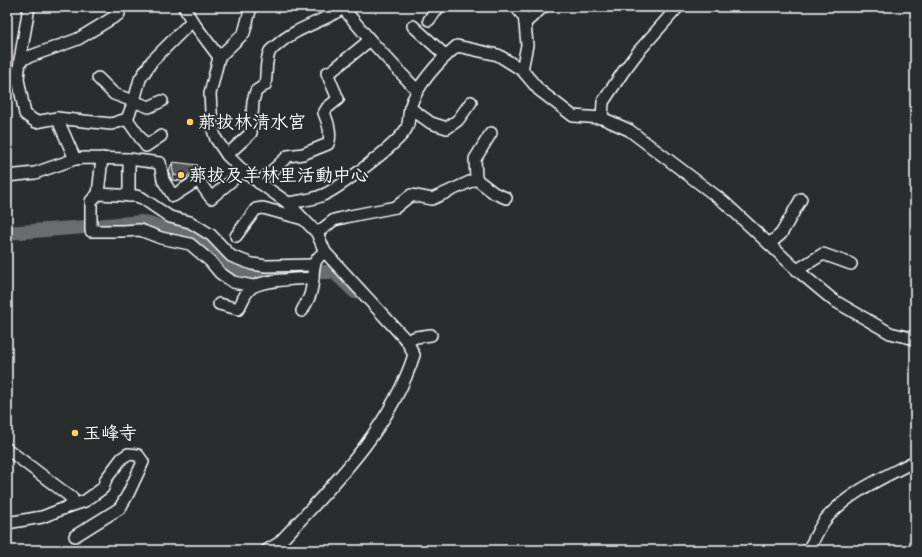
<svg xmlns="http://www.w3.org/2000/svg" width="922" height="557" font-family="'Indie Flower','LXGW WenKai TC',sans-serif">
	<rect width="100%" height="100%" fill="#2a2d2e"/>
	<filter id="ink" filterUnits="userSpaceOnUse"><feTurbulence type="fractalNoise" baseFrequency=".025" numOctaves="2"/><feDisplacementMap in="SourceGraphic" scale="8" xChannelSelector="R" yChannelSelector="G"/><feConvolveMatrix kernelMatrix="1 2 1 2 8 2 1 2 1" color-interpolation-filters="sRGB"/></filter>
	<g filter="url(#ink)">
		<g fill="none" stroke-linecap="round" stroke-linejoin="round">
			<polyline stroke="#a6a7a7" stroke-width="2.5" points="373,312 406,349"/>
			<g stroke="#6a6c6d" stroke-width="14">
				<polyline points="95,226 142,222 197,238 233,272 256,275 307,273"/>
				<polyline points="7,233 85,227"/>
				<polyline points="320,272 334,272 355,292"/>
			</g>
			<g stroke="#fff" stroke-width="14">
				<g id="minor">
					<polyline points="29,7 20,60 18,79 25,114 36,122 57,118 111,124 127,119 134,101 140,79 152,61 192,21"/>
					<path d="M184 7 192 21 219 57 210 94 212 127 216 139 227 155 243 171 288 203C299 201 313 200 323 195 338 189 399 143 406 129 410 123 408 115 410 108 416 86 439 61 457 46L498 55 522 70 539 90 573 116 602 118 629 130 724 202 797 270 833 300 890 333 915 339"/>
					<polyline points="516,7 524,17 525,23 527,45 522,70"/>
					<polyline points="343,8 370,40 412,85 418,89"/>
					<polyline points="429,20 439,7"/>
					<polyline points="525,23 543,7"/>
					<polyline points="413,26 446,56"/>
					<polyline points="219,57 244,33 251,7"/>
					<polyline points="20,60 78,39 119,14 115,7"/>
					<polyline points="98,78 114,94 149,107 162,101"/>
					<polyline points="410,108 431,123 447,128 458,120 471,102"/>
					<polyline points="57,118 75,159"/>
					<polyline points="602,118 603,102 623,72 638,52 678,7"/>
					<polyline points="127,119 146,146 161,136"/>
					<path d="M227 155 251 133 253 101 256 91 265 85C267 75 265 60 270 51 271 49 275 47 277 45 297 27 323 22 345 7"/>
					<polyline points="7,176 35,173 75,159 85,158 129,159 160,163 163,180 173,196 198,180 211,198 243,171"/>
					<polyline points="476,179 494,193 506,198"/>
					<path d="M259 183 288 156 303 154 328 144C332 134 328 122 324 113L327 108 338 99 327 73 333 70 370 40"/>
					<polyline points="98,194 102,158"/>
					<polyline points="129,196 129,159"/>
					<polyline points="317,233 334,220 350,216 396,207 411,195 432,199 476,179 475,159 491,133"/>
					<polyline points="236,236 256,209 263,208 303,219"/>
					<polyline points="769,244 781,234 801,199"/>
					<polyline points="797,270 823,254 851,264"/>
					<polyline points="253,286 233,282 220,273 210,261 190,244 161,238 140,230 122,231 91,231 91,201 98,194 136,196 142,198 170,217 190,222 211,235 231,256 252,264 266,266 314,265"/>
					<path d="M219 304 238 309C242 303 244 295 249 290 258 279 299 279 313 278"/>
					<path d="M302 311C305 305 310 298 311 291 316 275 308 262 325 252"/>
					<polyline points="407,341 416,337 431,335"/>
					<polyline points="7,449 72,498 70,506 42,517 7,523"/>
					<polyline points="70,506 85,501 103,488 106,479 122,458 128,454 138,455 143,462 128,494 120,508 75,536"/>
					<path d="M267 550 279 543C331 487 390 430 414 355L407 341 325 252 317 233 288 203"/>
					<path d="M808 550C814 541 818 529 825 520 848 492 883 478 915 461"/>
				</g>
			</g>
			<use href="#minor" stroke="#2a2d2e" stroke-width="11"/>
		</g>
		<polygon fill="#494b4c" stroke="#fff" points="173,162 194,174 183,181 171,180 169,172 170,167"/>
		<polygon fill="#3c3d3e" stroke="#fff" points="197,170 194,174 183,181 171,180 174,175"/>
		<polygon fill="#555758" stroke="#fff" points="173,162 198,165 197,170 186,177 174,175 172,168"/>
	</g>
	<g fill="#ffd166" stroke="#2a2d2e" stroke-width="1.5">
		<circle cx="190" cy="122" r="4"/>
		<circle cx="181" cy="175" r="4"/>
		<circle cx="75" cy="433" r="4"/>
	</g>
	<g text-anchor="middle" stroke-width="3.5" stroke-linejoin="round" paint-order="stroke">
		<g font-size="18" fill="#fff" stroke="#2a2d2e" text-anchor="start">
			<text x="198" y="128">𦰡拔林清水宮</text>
			<text x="189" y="181">𦰡拔及羊林里活動中心</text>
			<text x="83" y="439">玉峰寺</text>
		</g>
	</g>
	<rect width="922" height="557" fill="none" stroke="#2a2d2e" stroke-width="24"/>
	<rect x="12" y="12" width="898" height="533" fill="none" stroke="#fff" stroke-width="1.5" filter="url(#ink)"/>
</svg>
